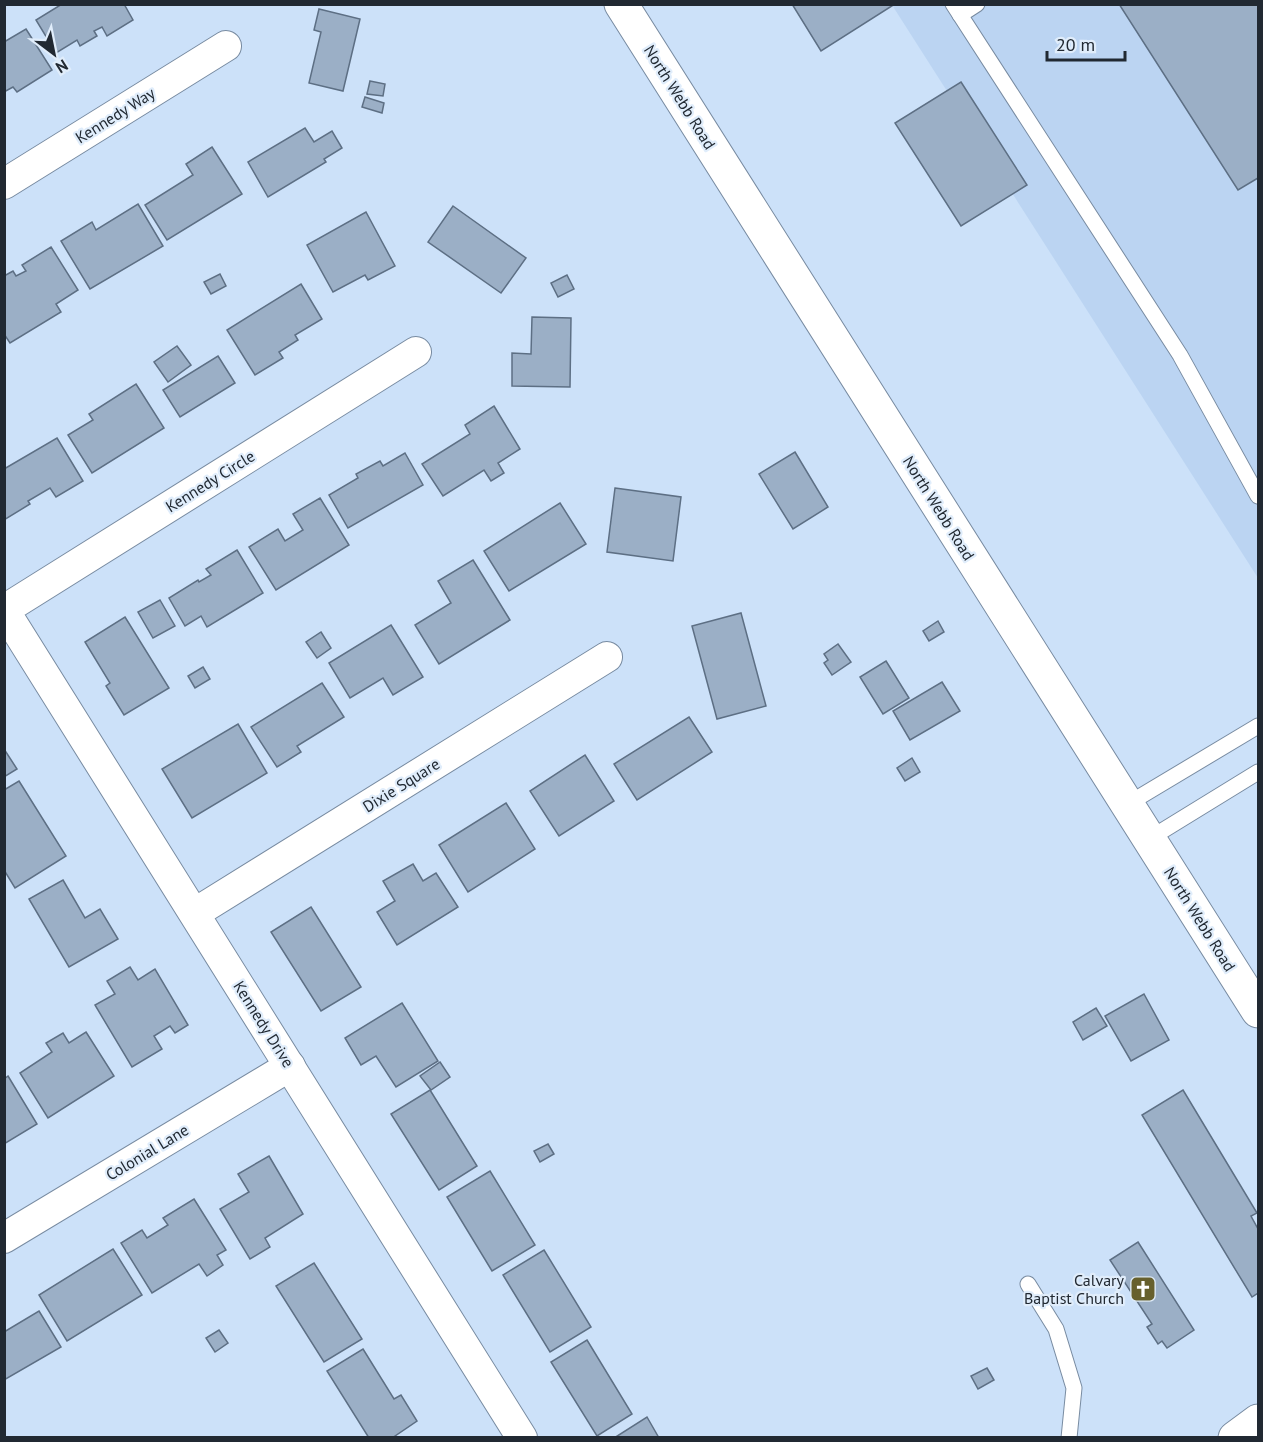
<svg xmlns="http://www.w3.org/2000/svg" width="1263" height="1442" font-family="'PT Sans',sans-serif">
	<rect width="100%" height="100%" fill="#cce1f9"/>
	<polygon fill="#bbd4f2" points="892,5 1258,5 1258,578"/>
	<g fill="#9bafc6" stroke="#5d6f84" stroke-width="1.5">
		<polygon points="62,4 124,4 133,20 107,36 102,27 94,31 97,36 80,46 77,40 56,53 36,20"/>
		<polygon points="792,4 895,4 821,51"/>
		<polygon points="1119,4 1258,4 1258,178 1238,190"/>
		<polygon points="319,9 360,19 343,91 309,83 321,32 314,30"/>
		<polygon points="26,29 52,70 17,92 13,87 4,92 4,42"/>
		<polygon points="370,81 385,84 383,96 367,94"/>
		<polygon points="961,82 1027,185 961,226 895,123"/>
		<polygon points="365,97 384,103 382,113 362,107"/>
		<polygon points="305,128 314,142 332,131 342,148 324,159 326,162 268,197 248,162"/>
		<polygon points="212,147 242,194 167,240 145,205 193,175 186,164"/>
		<polygon points="138,204 163,246 90,289 61,241 92,222 96,230"/>
		<polygon points="453,206 526,258 501,293 428,242"/>
		<polygon points="366,212 395,266 368,280 365,275 333,292 307,245"/>
		<polygon points="51,247 78,290 56,304 61,312 10,343 4,334 4,276 13,271 16,276 26,271 22,265"/>
		<polygon points="220,274 226,286 211,294 204,282"/>
		<polygon points="567,275 574,289 558,297 551,283"/>
		<polygon points="301,284 322,319 295,335 298,340 279,352 283,358 255,375 227,330"/>
		<polygon points="532,317 571,318 570,387 512,386 512,353 531,354"/>
		<polygon points="177,346 191,365 168,382 154,362"/>
		<polygon points="218,356 235,383 180,417 163,390"/>
		<polygon points="136,384 164,428 92,473 68,435 93,420 89,414"/>
		<polygon points="494,406 520,449 498,463 504,473 491,481 484,470 443,496 422,464 470,434 465,425"/>
		<polygon points="57,438 83,481 56,497 50,488 28,501 30,504 4,520 4,469"/>
		<polygon points="795,452 828,507 793,529 759,474"/>
		<polygon points="405,453 423,485 348,528 329,495 358,478 356,474 380,461 383,466"/>
		<polygon points="615,488 681,497 673,561 607,552"/>
		<polygon points="320,498 349,545 276,590 249,547 278,529 285,541 303,530 293,514"/>
		<polygon points="560,503 586,544 509,591 484,551"/>
		<polygon points="237,550 263,593 207,627 201,616 185,626 169,598 198,580 199,582 211,575 206,569"/>
		<polygon points="473,560 510,620 439,664 415,625 451,603 438,581"/>
		<polygon points="160,600 175,626 153,638 138,612"/>
		<polygon points="741,613 766,706 717,719 692,626"/>
		<polygon points="125,617 169,688 124,715 106,686 110,683 85,642"/>
		<polygon points="938,621 944,632 929,641 923,631"/>
		<polygon points="391,625 423,677 393,695 383,678 350,698 329,663"/>
		<polygon points="321,632 331,648 317,658 306,642"/>
		<polygon points="838,644 851,662 832,675 824,663 828,660 824,654"/>
		<polygon points="886,661 909,698 883,714 860,677"/>
		<polygon points="203,667 210,679 195,688 188,676"/>
		<polygon points="942,682 960,711 910,740 893,711"/>
		<polygon points="322,683 344,717 297,746 301,752 277,767 251,727"/>
		<polygon points="689,717 712,752 637,800 614,764"/>
		<polygon points="238,724 267,773 192,818 162,769"/>
		<polygon points="4,749 17,769 4,777"/>
		<polygon points="585,755 614,801 559,836 530,791"/>
		<polygon points="912,758 920,772 905,781 897,768"/>
		<polygon points="19,781 66,856 15,888 4,870 4,790"/>
		<polygon points="506,803 535,849 468,892 439,845"/>
		<polygon points="413,864 423,881 436,873 458,907 397,945 377,912 395,901 383,881"/>
		<polygon points="63,880 85,918 100,909 118,939 69,967 29,899"/>
		<polygon points="311,907 361,987 321,1011 271,932"/>
		<polygon points="130,967 138,980 155,969 188,1025 175,1033 170,1026 154,1036 162,1049 132,1067 95,1005 115,994 107,981"/>
		<polygon points="1144,994 1169,1040 1131,1061 1105,1016"/>
		<polygon points="402,1003 438,1061 396,1087 376,1056 361,1065 345,1038"/>
		<polygon points="1096,1008 1107,1026 1083,1040 1073,1022"/>
		<polygon points="86,1032 114,1076 48,1118 20,1073 52,1052 46,1043 63,1033 69,1043"/>
		<polygon points="440,1062 450,1077 431,1090 420,1076"/>
		<polygon points="8,1076 37,1124 4,1144 4,1079"/>
		<polygon points="430,1090 477,1166 439,1190 391,1114"/>
		<polygon points="1183,1090 1257,1213 1251,1216 1258,1229 1258,1293 1252,1297 1142,1115"/>
		<polygon points="548,1144 554,1154 540,1162 534,1151"/>
		<polygon points="269,1156 303,1214 265,1238 270,1247 250,1259 220,1209 249,1192 238,1174"/>
		<polygon points="490,1171 535,1245 492,1271 447,1197"/>
		<polygon points="194,1199 226,1250 217,1255 223,1265 207,1276 199,1264 152,1293 121,1243 142,1230 147,1238 168,1225 163,1218"/>
		<polygon points="1138,1242 1194,1330 1167,1348 1162,1341 1158,1344 1147,1327 1152,1324 1110,1260"/>
		<polygon points="113,1249 142,1295 67,1341 39,1295"/>
		<polygon points="544,1250 591,1327 550,1352 503,1275"/>
		<polygon points="314,1263 362,1339 324,1362 276,1286"/>
		<polygon points="39,1311 61,1347 4,1380 4,1332"/>
		<polygon points="219,1330 228,1343 215,1352 206,1338"/>
		<polygon points="587,1340 632,1414 597,1436 551,1362"/>
		<polygon points="363,1349 394,1399 401,1395 417,1421 392,1438 369,1438 327,1371"/>
		<polygon points="987,1368 994,1380 978,1389 971,1376"/>
		<polygon points="647,1417 659,1438 614,1438"/>
	</g>
	<g fill="none" stroke-linecap="round" stroke-linejoin="round">
		<g stroke="#788ba1" stroke-width="17">
			<g id="service">
				<polyline points="953,4 1180,355 1258,496"/>
				<polyline points="960,15 977,4"/>
				<polyline points="1126,805 1258,726"/>
				<polyline points="1149,839 1258,772"/>
				<polyline points="1028,1284 1056,1329 1074,1388 1069,1438"/>
			</g>
		</g>
		<g stroke="#788ba1" stroke-width="32">
			<g id="minor">
				<polyline points="4,184 226,46"/>
				<polyline points="416,352 4,610 522,1438"/>
				<polyline points="195,913 607,657"/>
				<polyline points="4,1238 290,1066"/>
			</g>
		</g>
		<g stroke="#788ba1" stroke-width="35">
			<g id="secondary">
				<polyline points="621,4 1258,1011"/>
				<polyline points="1235,1438 1258,1421"/>
			</g>
		</g>
		<use href="#service" stroke="#fff" stroke-width="15"/>
		<use href="#minor" stroke="#fff" stroke-width="30"/>
		<use href="#secondary" stroke="#fff" stroke-width="33"/>
	</g>
	<defs>
		<g id="church-square" transform="scale(1.35)"><rect x="-9" y="-9" width="18" height="18" rx="4" fill="#67602d" stroke="#e0edfb"/><path d="M-1.2-6h2.4v3.5h3.3v2.4h-3.3V6h-2.4V-.1h-3.3v-2.4h3.3Z" fill="#fff"/></g>
	</defs>
	<g fill-rule="evenodd">
		<use href="#church-square" x="1143" y="1289"/>
	</g>
	<g text-anchor="middle" stroke-width="4.5" stroke-linejoin="round" paint-order="stroke">
		<g font-size="16" fill="#212932" stroke="#e0edfb">
			<text transform="translate(680 97) rotate(58)" y="6">North Webb Road</text>
			<text transform="translate(115 115) rotate(-32)" y="6">Kennedy Way</text>
			<text transform="translate(210 481) rotate(-32)" y="6">Kennedy Circle</text>
			<text transform="translate(939 508) rotate(58)" y="6">North Webb Road</text>
			<text transform="translate(401 785) rotate(-32)" y="6">Dixie Square</text>
			<text transform="translate(1200 919) rotate(58)" y="6">North Webb Road</text>
			<text transform="translate(264 1024) rotate(58)" y="6">Kennedy Drive</text>
			<text transform="translate(147 1152) rotate(-31)" y="6">Colonial Lane</text>
		</g>
		<g font-size="16" fill="#212932" stroke="#e0edfb" text-anchor="end">
			<text x="1124" y="1286">Calvary<tspan x="1124" dy="18">Baptist Church</tspan></text>
		</g>
	</g>
	<rect width="1263" height="1442" fill="none" stroke="#212932" stroke-width="12"/>
	<g transform="translate(54 54) rotate(148)" stroke="#e0edfb" stroke-width="4.5" paint-order="stroke">
	<path d="M0-4.5L10 22L0 15L-10 22Z" fill="#212932"/>
	<text y="-9" font-size="16" font-weight="bold" text-anchor="middle" fill="#212932">N</text>
	</g>
	<path d="M1047 51v9h78v-9" fill="none" stroke="#212932" stroke-width="3"/>
	<text x="1056" y="51" font-size="18" fill="#212932" stroke="#e0edfb" stroke-width="4.5" paint-order="stroke">20 m</text>
</svg>
